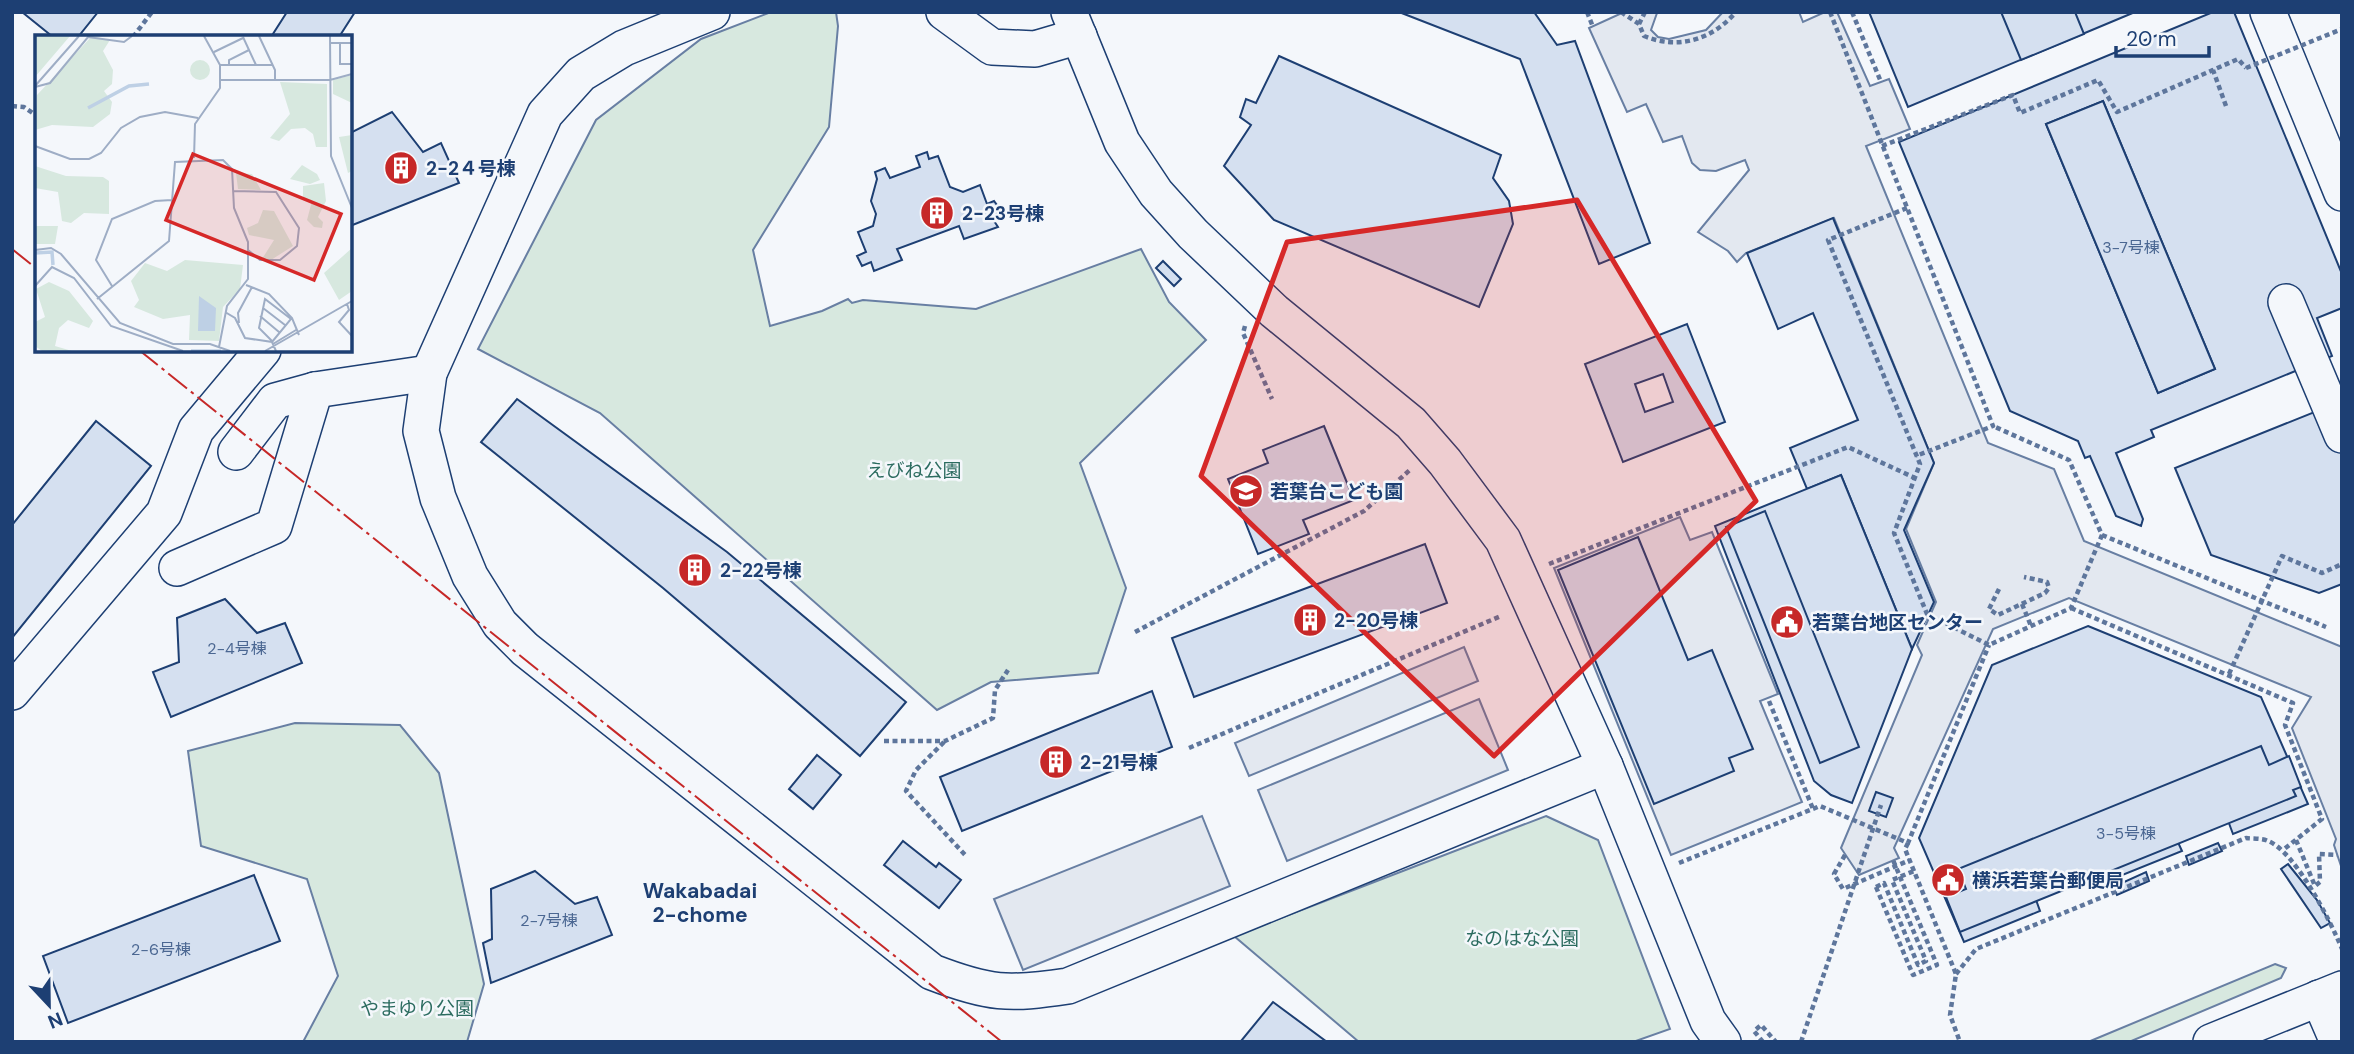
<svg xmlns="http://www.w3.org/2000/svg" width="2354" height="1054" font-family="'DM Sans','Noto Sans JP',sans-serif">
	<rect width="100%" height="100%" fill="#f4f7fb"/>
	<g fill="#d7e8df" stroke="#687fa3" stroke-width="2">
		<polygon points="771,12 836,12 838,26 829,127 753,250 770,326 822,311 848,299 852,303 863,300 976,309 1141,249 1169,302 1206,340 1080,463 1126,588 1098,673 991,682 937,710 600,413 478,349 596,120 701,39"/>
		<polygon points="295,723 400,725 439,773 484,984 467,1042 303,1042 338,976 307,879 201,846 188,751"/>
		<polygon points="1546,816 1598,840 1670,1029 1633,1042 1359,1042 1234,936"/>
		<polygon points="2275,964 2286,968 2281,978 2129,1042 2088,1042"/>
	</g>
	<g fill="#e3e8f0" stroke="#687fa3" stroke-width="2">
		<polygon points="1624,12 1657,13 1651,30 1658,37 1669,39 1706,30 1723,12 1799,12 1803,22 1825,12 1837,12 1870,86 1889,79 1910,129 1866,146 1988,443 2054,469 2084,541 2342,647 2342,869 2334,845 2336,839 2292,728 2311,697 2069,598 1993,629 1894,848 1899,858 1859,875 1841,848 1922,655 1917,645 1936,602 1906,529 1934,463 1834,218 1746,253 1737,262 1728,251 1698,232 1749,170 1745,160 1716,171 1700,170 1692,163 1682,136 1663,142 1646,104 1627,112 1589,28"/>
		<polygon points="1680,517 1690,540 1712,532 1778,694 1760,701 1802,802 1671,855 1554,568"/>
		<polygon points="1464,647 1478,681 1249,776 1235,743"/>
		<polygon points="1479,699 1508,770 1287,861 1258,790"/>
		<polygon points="1202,816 1230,886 1023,970 994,899"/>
	</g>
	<g fill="#d5e0f0" stroke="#1d3f73" stroke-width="2" fill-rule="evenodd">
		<polygon points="22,12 98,12 78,37 53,37"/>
		<polygon points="287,12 355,12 339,37 271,37"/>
		<polygon points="1399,12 1534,12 1557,45 1575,41 1650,243 1599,264 1520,59"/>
		<polygon points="1869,12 2135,12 1908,107"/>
		<polygon points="2001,12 2075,12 2084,34 2021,60"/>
		<path d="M2213 12H2234L2342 274V308L2317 318 2332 356 2151 430 2154 437 2116 453 2143 519 2141 526 2116 516 2090 456 2085 458 2078 441 2010 411 1899 142ZM2103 101 2215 369 2158 393 2046 124Z"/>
		<polygon points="1279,56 1501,155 1493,178 1509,201 1513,224 1479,307 1274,220 1224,166 1251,125 1240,117 1246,99 1256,103"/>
		<polygon points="2103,101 2215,369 2158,393 2046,124"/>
		<polygon points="392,112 423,152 441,143 459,183 350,226 350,133"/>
		<polygon points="927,152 929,159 938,156 950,187 963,192 980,185 987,204 994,201 1002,212 990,215 998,227 964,239 959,226 897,249 902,260 874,271 871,262 862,266 857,256 866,252 858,232 873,226 876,214 871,201 877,179 875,172 885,168 890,178 920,167 916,156"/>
		<polygon points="1833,218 1934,463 1904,530 1934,602 1912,649 1841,475 1807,489 1790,448 1858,420 1813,313 1778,329 1747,253"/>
		<polygon points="1163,261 1181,279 1174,286 1156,268"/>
		<path d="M1687 324 1725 422 1623 462 1585 364ZM1663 374 1673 402 1645 412 1635 384Z"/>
		<polygon points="517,399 727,552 906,702 860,756 663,588 481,442"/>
		<polygon points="2342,401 2342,584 2319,593 2211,555 2175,468"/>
		<polygon points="96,421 151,466 12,638 12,525"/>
		<polygon points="1324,426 1354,500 1303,520 1309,534 1258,554 1228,479 1268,463 1263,450"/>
		<polygon points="1841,475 1912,649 1852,803 1831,795 1814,781 1715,526"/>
		<polygon points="1765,511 1859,747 1820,763 1726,527"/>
		<polygon points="1638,537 1688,660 1712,650 1753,749 1729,758 1734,771 1654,804 1558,570"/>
		<polygon points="1425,544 1447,603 1194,697 1172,638"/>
		<polygon points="225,599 257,633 285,623 302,663 171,717 153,672 179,662 177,618"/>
		<polygon points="2088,626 2261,697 2308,804 2233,834 2227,818 2176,838 2182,851 2110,880 2105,869 2035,897 2040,911 1964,942 1919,838 1992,665"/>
		<polygon points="1152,691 1172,747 962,831 940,777"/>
		<polygon points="2261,746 2269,765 2289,756 2301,787 2293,790 2296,796 1960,932 1946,897 1966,889 1958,869"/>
		<polygon points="817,755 841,775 813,809 789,789"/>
		<polygon points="1876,792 1893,798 1886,817 1869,811"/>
		<polygon points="903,841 936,867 939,863 961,880 939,908 884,865"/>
		<polygon points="2218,843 2222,851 2189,865 2186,856"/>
		<polygon points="2288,864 2317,900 2330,923 2321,928 2281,869"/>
		<polygon points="535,871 575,904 597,897 612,935 491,983 483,943 492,939 491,889"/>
		<polygon points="2146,872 2149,881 2117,895 2113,887"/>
		<polygon points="254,875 280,941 68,1023 43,956"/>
		<polygon points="1273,1002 1327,1042 1241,1041"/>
	</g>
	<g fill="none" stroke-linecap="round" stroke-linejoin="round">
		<g stroke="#1d3f73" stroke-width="38">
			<g id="minor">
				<path d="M712 12 624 48 581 74 545 114 429 373 421 431 438 498 470 576 500 624 525 649 932 972C989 994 1008 995 1068 986L1605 766"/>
				<polyline points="944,12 992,47 1035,49 1079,36"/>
				<polyline points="1069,12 1122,142 1156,193 1193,234 1274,311 1411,423 1445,462 1503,540 1605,766 1708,1021 1723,1042"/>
				<polyline points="2268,12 2342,193"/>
				<polyline points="2286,302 2342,435"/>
				<polyline points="236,452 275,401 315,390 429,373"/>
				<polyline points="177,568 274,526 315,390"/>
				<polyline points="12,692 164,513 196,430 263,350"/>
				<polyline points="2319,998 2338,1042"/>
				<polyline points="2211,1042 2342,989"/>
			</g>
		</g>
		<g stroke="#5e769c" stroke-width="4.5" stroke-dasharray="5 3.5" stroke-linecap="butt">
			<polyline points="1587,12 1593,27"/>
			<path d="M1621 12 1639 24 1644 36C1678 50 1712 40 1736 12"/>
			<polyline points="1820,12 1821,14"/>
			<polyline points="1830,12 1993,426 1916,456"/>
			<polyline points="1852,12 1881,82"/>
			<polyline points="1639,24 1645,12"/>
			<polyline points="133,37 152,12"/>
			<polyline points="12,106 24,107 37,116"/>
			<polyline points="2226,106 2213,70 2238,59 2246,68"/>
			<polyline points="1882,146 2013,95 2020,113 2098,80 2117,112 2213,70"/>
			<polyline points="1907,208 1828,240 1920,464 1894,533 1927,614 1989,645 2071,608 2102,535 2069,460 1993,426"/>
			<polyline points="1245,326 1243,333 1272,399"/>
			<polyline points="2102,535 2326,627"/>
			<polyline points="1549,564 1848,447 1915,478"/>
			<polyline points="1999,589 1989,609 1998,615 2045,593 2049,588 2047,582 2024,577"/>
			<polyline points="2022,604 2031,626"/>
			<polyline points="2071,608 2293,703 2285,725 2322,819 2283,850"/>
			<polyline points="1135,632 1364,511 1411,469"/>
			<polyline points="2229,674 2282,556 2322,573 2342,564"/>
			<polyline points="1769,701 1813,809"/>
			<polyline points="884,741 945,741 993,718 995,690 1008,670"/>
			<polyline points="944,742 916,770 906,791 967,857"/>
			<polyline points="1189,748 1501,616"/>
			<polyline points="2296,840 2315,886 2320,882 2319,854 2337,855"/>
			<polyline points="1908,843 1905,849 1956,974 1950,1015 1960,1042"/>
			<polyline points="1679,863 1820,806 1908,843 1989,645"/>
			<polyline points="1876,887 1913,975 1937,965 1893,860"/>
			<path d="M1956 974 1976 949 2246 838C2253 839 2262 838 2268 841 2295 851 2331 922 2342 949"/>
			<polyline points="1763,1042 1754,1031 1761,1025 1776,1042"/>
			<polyline points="1801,1042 1881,805"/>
		</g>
		<use href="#minor" stroke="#f4f7fb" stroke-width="35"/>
		<g stroke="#5e769c" stroke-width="4.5" stroke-dasharray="5 3.5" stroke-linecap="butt">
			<polyline points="2246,68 2342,29"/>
			<polyline points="1845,855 1834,874 1843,889 1910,860"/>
			<polyline points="1876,887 1884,883 1918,965 1926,961 1892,880 1914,871"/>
		</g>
		<g stroke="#c62828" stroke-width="2" stroke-dasharray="24 5 3.5 5" stroke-linecap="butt">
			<polyline points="12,249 37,269"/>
			<polyline points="139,350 1002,1042"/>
		</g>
	</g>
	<path fill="#d62828" fill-opacity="0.2" stroke="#d62828" stroke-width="5" stroke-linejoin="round" d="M1577 200 1756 501 1494 756 1201 476 1287 242Z"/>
	<defs>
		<g id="building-disc" transform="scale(1.75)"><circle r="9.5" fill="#c62828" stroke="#f4f7fb"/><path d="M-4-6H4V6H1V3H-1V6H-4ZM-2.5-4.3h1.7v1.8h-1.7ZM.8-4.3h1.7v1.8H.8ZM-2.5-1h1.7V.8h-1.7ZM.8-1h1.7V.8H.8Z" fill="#fff"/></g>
		<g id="school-disc" transform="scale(1.75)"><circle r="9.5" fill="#c62828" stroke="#f4f7fb"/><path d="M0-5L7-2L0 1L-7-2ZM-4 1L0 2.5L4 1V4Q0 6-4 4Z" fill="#fff"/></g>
		<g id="civic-disc" transform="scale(1.75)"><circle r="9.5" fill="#c62828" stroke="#f4f7fb"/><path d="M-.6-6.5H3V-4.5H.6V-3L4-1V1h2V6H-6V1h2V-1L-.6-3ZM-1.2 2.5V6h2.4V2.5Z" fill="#fff"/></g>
	</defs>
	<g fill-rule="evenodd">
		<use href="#building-disc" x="401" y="168"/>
		<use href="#building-disc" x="937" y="213"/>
		<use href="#school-disc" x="1246" y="491"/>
		<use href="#building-disc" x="695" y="570"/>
		<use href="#building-disc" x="1310" y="620"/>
		<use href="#civic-disc" x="1787" y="622"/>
		<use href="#building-disc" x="1056" y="762"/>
		<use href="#civic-disc" x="1948" y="880"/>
	</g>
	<g text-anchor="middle" stroke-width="5" stroke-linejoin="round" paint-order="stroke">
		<g font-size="16" fill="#4b6792">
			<text x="2131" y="253">3-7号棟</text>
			<text x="237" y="654">2-4号棟</text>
			<text x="2126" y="839">3-5号棟</text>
			<text x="549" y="926">2-7号棟</text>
			<text x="161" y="955">2-6号棟</text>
		</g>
		<g font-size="19" font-weight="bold" fill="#1d3f73" stroke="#f4f7fb" text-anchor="start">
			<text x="426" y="175">2-2４号棟</text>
			<text x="962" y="220">2-23号棟</text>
			<text x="1270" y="498">若葉台こども園</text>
			<text x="720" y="577">2-22号棟</text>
			<text x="1334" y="627">2-20号棟</text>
			<text x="1812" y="629">若葉台地区センター</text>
			<text x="1080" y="769">2-21号棟</text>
			<text x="1972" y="887">横浜若葉台郵便局</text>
		</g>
		<g font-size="19" fill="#2c6c60" stroke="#f4f7fb">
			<text x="914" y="477">えびね公園</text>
			<text x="1522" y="945">なのはな公園</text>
			<text x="417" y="1015">やまゆり公園</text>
		</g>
		<g font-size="21" font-weight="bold" fill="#1d3f73" stroke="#f4f7fb">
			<text x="700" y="898">Wakabadai<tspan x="700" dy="24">2-chome</tspan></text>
		</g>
	</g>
	<g transform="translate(35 35)">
		<rect width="317" height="317" fill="#f4f7fb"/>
		<path d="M0 1H35L0 42ZM57 1 75 5 68 16 78 35 77 49 69 56 77 67 75 79 58 92 17 90 0 95 2 60ZM155 35a10 10 0 1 1 20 0a10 10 0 1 1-20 0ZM317 40V68L298 59V45ZM245 47 292 49V112H281L278 99 270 93 256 94 244 106 235 103 255 79ZM317 100V136L313 138 304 102ZM267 130 282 139 285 145 275 149 255 144ZM0 131 31 141 68 142 74 146V179L49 178 36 188 27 186 23 157 0 153ZM201 138 217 139 226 155 203 154ZM289 148 291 166 283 182 288 187 287 193 279 192 272 185 277 166 268 164V151ZM228 175 239 176 258 211 236 225 227 224 239 205 214 200 212 193 223 188ZM0 191H23L20 209H0ZM317 213V256L304 265 289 238ZM150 225 208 230 205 254 188 272 184 306 154 305 155 280 128 284 99 272 104 265 96 246 110 228 132 236ZM14 247 34 256 58 286 54 293 33 285 24 293 20 311 37 316H7L0 311V287L10 282 1 254Z" fill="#d7e8df"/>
		<path d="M164 261 181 273 180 296H163Z" fill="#bed0e5"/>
		<path fill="none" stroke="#bed0e5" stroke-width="3.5" d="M53 73 94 51 114 49M0 218 17 217 18 230M156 316H186"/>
		<path fill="none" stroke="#9eadc5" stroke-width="2" d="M224 1 240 35V45M295 1 296 121 317 173M208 2 221 30M295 8H317M305 8V29H317M179 17 208 3M185 30H238M194 30V25L214 15M185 45H295L317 39M0 51 44 1M0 52 15 48 53 2 89 7 97 1M0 111 35 124H54L66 118 86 93 105 82 130 77 163 83M159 123 160 89 185 53V30L169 1M198 156 241 157 264 193 262 211 245 225H225L213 215M0 215 16 213 26 219 85 288 138 309H175L195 316M211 250 234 259 257 283 264 300M0 251 17 232 39 243 76 291 148 316M77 251 61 225 77 184 120 166 137 165M62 264 134 206 140 127 188 125 197 134 199 173 213 207V244L192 271 184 312M312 269 314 275 304 287 317 301M228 273 250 290M190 277 200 283 210 303 237 307 241 316M225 281 244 297M204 288 203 278 217 252M237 307 256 284 230 264 224 293 237 306M238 309 261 295M230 316 317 266"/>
		<path fill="#d62828" fill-opacity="0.15" stroke="#d62828" stroke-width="3.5" d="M158 119 306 179 279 245 131 185Z"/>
		<rect width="317" height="317" fill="none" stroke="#1d3f73" stroke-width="3.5"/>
	</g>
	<rect width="2354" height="1054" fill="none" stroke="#1d3f73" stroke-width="28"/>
	<g transform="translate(49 1005) rotate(158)" stroke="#f4f7fb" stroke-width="5" paint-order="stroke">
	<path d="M0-5L12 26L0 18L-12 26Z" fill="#1d3f73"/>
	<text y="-10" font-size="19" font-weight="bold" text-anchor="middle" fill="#1d3f73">N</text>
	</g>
	<path d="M2116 46v10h93v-10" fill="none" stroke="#1d3f73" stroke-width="3.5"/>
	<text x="2126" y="46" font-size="21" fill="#1d3f73" stroke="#f4f7fb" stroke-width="5" paint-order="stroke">20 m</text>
</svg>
